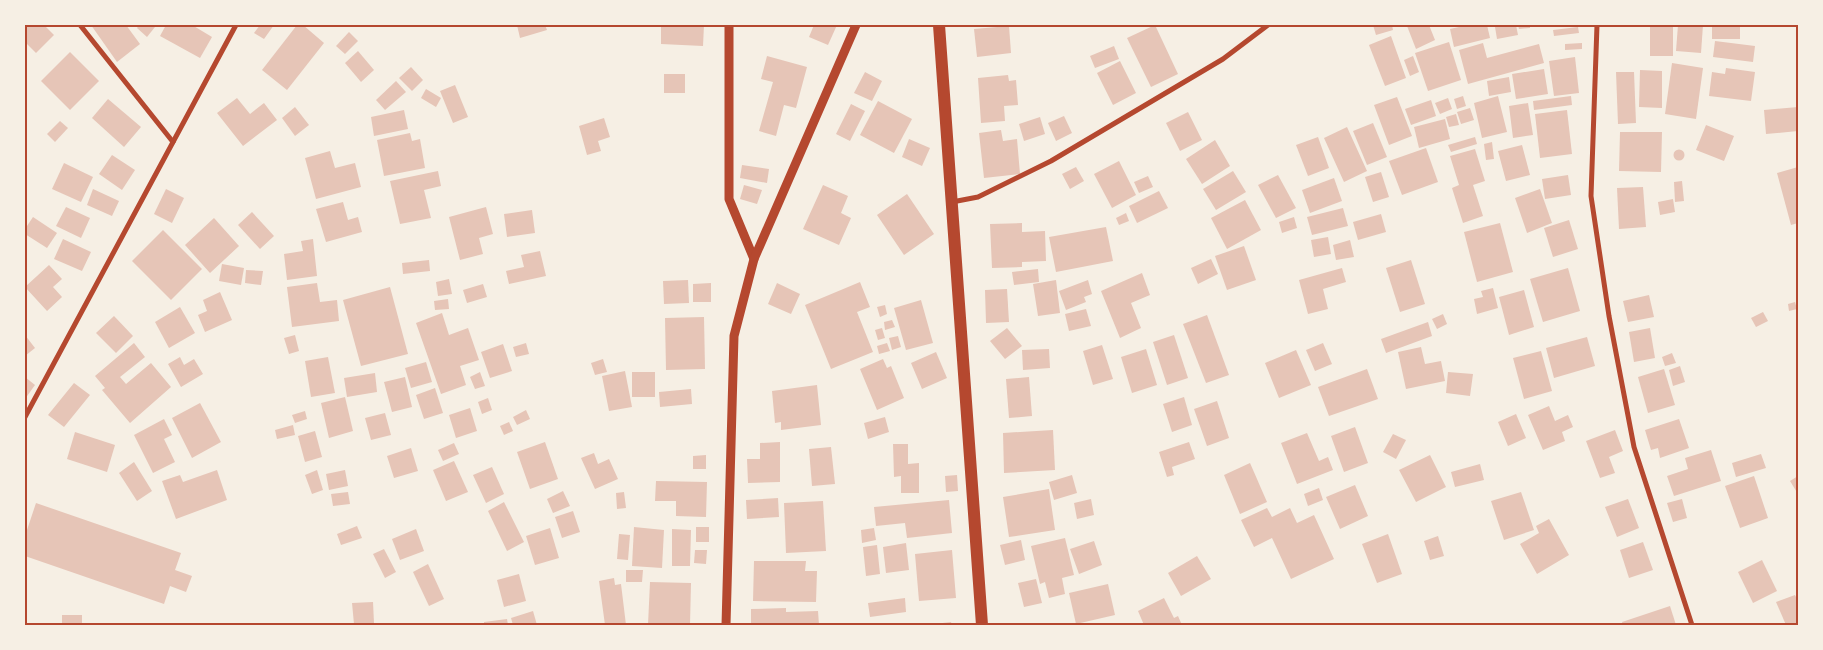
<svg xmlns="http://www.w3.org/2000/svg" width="1823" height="650" font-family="'Titillium Web',sans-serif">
	<rect width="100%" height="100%" fill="#f6efe4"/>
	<g fill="#e6c5b7">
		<polygon points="25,25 44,25 54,35 36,53 25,42"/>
		<polygon points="91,25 126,25 140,44 117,62"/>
		<polygon points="139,25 153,25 155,27 147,37 137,28"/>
		<polygon points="166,25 192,25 212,37 200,58 160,36"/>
		<polygon points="260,25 274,25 264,39 254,33"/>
		<polygon points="297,25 303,25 324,43 287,90 262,70"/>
		<polygon points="517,25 545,25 547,30 520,38"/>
		<polygon points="661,25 704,25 703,46 661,44"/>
		<polygon points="814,25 837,25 828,45 809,37"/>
		<polygon points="1155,25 1178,74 1151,87 1127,38"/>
		<polygon points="1373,25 1392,25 1393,30 1376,35"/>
		<polygon points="1410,25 1429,25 1435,40 1416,49 1407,26"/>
		<polygon points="1468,25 1487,25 1490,38 1454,47 1450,29"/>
		<polygon points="1506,25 1516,25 1518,35 1497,39 1495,27"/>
		<polygon points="1518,25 1530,25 1530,28 1519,29"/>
		<rect x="1650" y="25" width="23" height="31"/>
		<polygon points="1678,25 1703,25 1701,53 1676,51"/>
		<rect x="1712" y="25" width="28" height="14"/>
		<polygon points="1009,26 1011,53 977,57 974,29"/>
		<polygon points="1578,27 1579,33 1554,36 1553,30"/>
		<polygon points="349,32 358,41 345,54 336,46"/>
		<polygon points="1391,36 1406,78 1385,86 1369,45"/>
		<polygon points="1715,41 1755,46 1753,62 1713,57"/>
		<polygon points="1449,42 1461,80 1428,91 1415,53"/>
		<polygon points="1483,43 1487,58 1539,44 1544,63 1468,84 1459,50"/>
		<polygon points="1582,43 1582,49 1565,50 1565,44"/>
		<polygon points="1114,46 1119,59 1095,68 1090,56"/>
		<polygon points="358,51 374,70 361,82 345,63"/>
		<polygon points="70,52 99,81 70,110 41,81"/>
		<polygon points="767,56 807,67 796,108 784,105 776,136 759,131 773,82 761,79"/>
		<polygon points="1413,56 1419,72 1410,76 1404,60"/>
		<polygon points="1575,57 1579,93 1554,96 1549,61"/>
		<polygon points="1120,61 1136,93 1113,105 1097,73"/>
		<polygon points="1672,63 1703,68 1696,119 1665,114"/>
		<polygon points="411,67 423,80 412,91 399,78"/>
		<polygon points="1726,68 1755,72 1751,101 1709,96 1712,72 1725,74"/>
		<polygon points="1544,69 1548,94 1516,99 1512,74"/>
		<polygon points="1640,70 1662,71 1662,108 1639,107"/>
		<polygon points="865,72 882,81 872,101 854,93"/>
		<polygon points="1616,72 1634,72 1636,123 1618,124"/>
		<rect x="664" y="74" width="21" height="19"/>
		<polygon points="1008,75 1009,81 1016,80 1018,105 1004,106 1005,121 981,123 978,78"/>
		<polygon points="1509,77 1511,92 1489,96 1487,81"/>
		<polygon points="396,81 406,92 385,110 376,100"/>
		<polygon points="455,85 468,117 453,123 440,91"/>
		<polygon points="426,89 441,98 436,107 421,98"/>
		<polygon points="1463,96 1466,106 1457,109 1454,99"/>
		<polygon points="1498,96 1507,132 1482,138 1474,103"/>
		<polygon points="1571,96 1572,105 1534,110 1533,101"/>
		<polygon points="1397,97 1412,136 1389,145 1374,105"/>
		<polygon points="237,98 250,114 264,103 277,120 243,146 217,113"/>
		<polygon points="1448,98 1452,109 1440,114 1435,103"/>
		<polygon points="108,99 141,127 124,147 92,118"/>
		<polygon points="1431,100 1436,116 1411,125 1405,109"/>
		<polygon points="878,101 912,119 894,153 860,135"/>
		<polygon points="1528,103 1533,135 1513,138 1509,106"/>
		<polygon points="851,104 865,111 850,141 836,134"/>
		<polygon points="295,107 309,125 295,136 282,118"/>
		<polygon points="1798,107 1798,131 1766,134 1764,110"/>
		<polygon points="1470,108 1474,120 1461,124 1457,112"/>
		<polygon points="404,110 408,129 374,136 371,117"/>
		<polygon points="1567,110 1572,154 1540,158 1535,114"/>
		<polygon points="1188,112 1202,140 1180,151 1166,123"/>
		<polygon points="1456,114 1459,125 1449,127 1446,117"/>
		<polygon points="1064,116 1072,133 1056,141 1048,123"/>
		<polygon points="1040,117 1045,134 1024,141 1019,124"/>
		<polygon points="604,118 610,137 598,141 601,151 587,155 579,126"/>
		<polygon points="1445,119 1450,139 1419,148 1414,127"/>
		<polygon points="60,121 68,128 55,142 47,134"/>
		<polygon points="1373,123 1387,157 1367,165 1353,131"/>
		<polygon points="1706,125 1734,136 1724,161 1696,150"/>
		<polygon points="1347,127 1367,171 1344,182 1324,138"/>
		<polygon points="1001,130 1003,141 1017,139 1020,174 984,178 979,133"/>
		<polygon points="1620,132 1662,132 1661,172 1619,171"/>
		<polygon points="410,133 412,141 420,139 425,168 384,176 377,140"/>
		<polygon points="1318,137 1329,168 1308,176 1296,145"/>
		<polygon points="1475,137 1477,144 1451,152 1448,145"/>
		<polygon points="909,139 930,148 922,166 902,157"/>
		<polygon points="1215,140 1230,166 1202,184 1186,159"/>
		<polygon points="1492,142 1494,159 1486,160 1484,144"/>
		<polygon points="1522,145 1530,175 1506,181 1498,151"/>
		<polygon points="1426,148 1438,182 1402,195 1389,161"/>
		<polygon points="1475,149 1485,181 1473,185 1483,216 1463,223 1452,188 1459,185 1450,156"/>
		<circle cx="1679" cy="155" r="5.5"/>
		<polygon points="330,151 335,168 355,163 361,187 316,199 305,158"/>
		<polygon points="112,155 135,170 122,190 99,174"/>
		<polygon points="1119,161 1136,195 1112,208 1094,174"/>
		<polygon points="64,163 93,177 81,202 52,189"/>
		<polygon points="742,165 769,169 767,183 740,178"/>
		<polygon points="1076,167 1084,181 1070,189 1062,174"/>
		<polygon points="1798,167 1798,223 1791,225 1777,173"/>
		<polygon points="438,171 441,186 424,190 431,218 400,224 390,181"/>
		<polygon points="1233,171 1246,192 1216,210 1203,189"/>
		<polygon points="1381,172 1389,197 1373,202 1365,177"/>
		<polygon points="1278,175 1296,208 1276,218 1258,185"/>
		<polygon points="1568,175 1571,195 1545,199 1542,179"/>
		<polygon points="1148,176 1153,187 1139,193 1134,182"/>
		<polygon points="1334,178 1342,201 1310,213 1302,190"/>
		<polygon points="1682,181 1684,201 1675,202 1674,182"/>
		<polygon points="744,185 762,190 757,204 740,199"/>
		<polygon points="823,185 848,196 841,213 851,218 839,245 803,229"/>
		<polygon points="1643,187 1646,227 1619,229 1617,188"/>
		<polygon points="93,189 119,201 112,216 87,205"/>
		<polygon points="166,189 184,198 172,223 154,214"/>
		<polygon points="1540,189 1552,223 1527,233 1515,198"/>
		<polygon points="1159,191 1168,208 1137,223 1129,206"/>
		<polygon points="907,194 934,234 904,255 877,215"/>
		<polygon points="1673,199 1675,212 1660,215 1658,202"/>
		<polygon points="1245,200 1261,230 1227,249 1211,218"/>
		<polygon points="343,202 348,220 358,217 362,232 326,242 316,209"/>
		<polygon points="66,207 90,218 81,238 56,226"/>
		<polygon points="486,207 493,234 479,238 483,254 460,260 449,217"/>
		<polygon points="1343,208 1348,226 1312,235 1307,217"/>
		<polygon points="532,210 535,233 507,237 504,214"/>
		<polygon points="252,212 274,236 260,249 238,225"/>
		<polygon points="1126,213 1129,221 1119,225 1116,218"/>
		<polygon points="1381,214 1386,232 1358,240 1353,222"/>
		<polygon points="33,217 57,233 47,248 25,234 25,229"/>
		<polygon points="1294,217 1297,228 1282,233 1279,222"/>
		<polygon points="214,218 239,246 210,273 185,245"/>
		<polygon points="1569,220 1578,249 1553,257 1544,228"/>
		<polygon points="1022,223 1022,232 1045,231 1046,261 1022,262 1022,267 992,268 990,224"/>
		<polygon points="1500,223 1513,272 1477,282 1464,232"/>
		<polygon points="1106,227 1113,261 1056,272 1049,237"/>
		<polygon points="163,230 202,269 171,300 132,261"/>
		<polygon points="1328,237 1331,254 1314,257 1311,240"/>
		<polygon points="63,239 91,252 82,271 54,259"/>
		<polygon points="313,239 317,276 287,280 284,254 303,251 301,241"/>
		<polygon points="1350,240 1354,257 1336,260 1333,245"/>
		<polygon points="1244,246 1256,280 1227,290 1215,256"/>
		<polygon points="540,251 546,276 509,284 506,271 524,267 521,255"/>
		<polygon points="1211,259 1218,274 1198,284 1191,268"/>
		<polygon points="429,260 430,271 403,274 402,263"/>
		<polygon points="1411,260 1425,304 1400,312 1386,268"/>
		<polygon points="222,264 244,268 241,285 219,281"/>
		<polygon points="49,265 62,279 53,287 62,297 47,311 25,287"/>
		<polygon points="1342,268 1346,282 1323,289 1328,309 1308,314 1299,280"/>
		<polygon points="1568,268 1580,311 1543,322 1530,279"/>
		<polygon points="1038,269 1039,282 1014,285 1012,272"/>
		<polygon points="246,270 263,271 261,285 245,283"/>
		<polygon points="1142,273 1150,295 1131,303 1141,328 1120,338 1101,291"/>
		<polygon points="449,279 452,294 438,296 436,282"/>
		<polygon points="688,280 689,303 664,304 663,281"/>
		<polygon points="1056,280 1060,313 1038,316 1033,284"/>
		<polygon points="1088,280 1092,294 1084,297 1086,302 1066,310 1059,291"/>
		<polygon points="860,282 870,307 857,312 873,352 831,369 805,305"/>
		<polygon points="317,283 320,302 337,300 339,321 292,327 287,287"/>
		<polygon points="711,283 711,302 693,302 693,284"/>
		<polygon points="777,283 800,294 791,314 768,304"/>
		<polygon points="483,284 487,297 467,303 463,290"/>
		<polygon points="390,287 408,354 361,366 343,300"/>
		<polygon points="1493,288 1498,308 1477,314 1474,299 1483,297 1481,291"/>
		<polygon points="1007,289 1009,322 986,323 985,290"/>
		<polygon points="1524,290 1534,327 1509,335 1499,297"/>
		<polygon points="220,292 232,320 205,332 198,315 207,311 203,300"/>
		<polygon points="1649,295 1654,317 1628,322 1623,301"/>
		<polygon points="448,299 449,309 435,310 434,301"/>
		<polygon points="921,300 933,343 906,350 894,308"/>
		<polygon points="1795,302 1797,309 1789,311 1788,304"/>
		<polygon points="885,305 887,314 880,317 877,307"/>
		<polygon points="180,307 195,333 169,348 155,322"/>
		<polygon points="1086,309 1091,326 1069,331 1065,314"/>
		<polygon points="1763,312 1768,321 1756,327 1751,318"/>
		<polygon points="442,313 449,335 468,328 479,360 460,366 466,385 441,394 416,323"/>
		<polygon points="1443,314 1447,324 1437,329 1432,319"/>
		<polygon points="1207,315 1229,375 1206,383 1183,324"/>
		<polygon points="114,316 133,336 116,353 96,333"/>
		<polygon points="704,317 705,369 666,370 665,318"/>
		<polygon points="892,320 895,327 885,330 884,322"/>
		<polygon points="1428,322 1432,336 1386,353 1381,339"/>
		<polygon points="882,328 885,338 878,340 875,330"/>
		<polygon points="1007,328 1022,346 1005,359 990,341"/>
		<polygon points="1650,328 1655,358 1634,362 1629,332"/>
		<polygon points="25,335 35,348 25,356"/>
		<polygon points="295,335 299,351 289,354 284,338"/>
		<polygon points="1174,335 1188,378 1167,385 1153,342"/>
		<polygon points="898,336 901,347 892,350 889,338"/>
		<polygon points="1587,337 1595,366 1554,378 1546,348"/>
		<polygon points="134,343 145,357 120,377 126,384 151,363 171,387 130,423 102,390 105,388 95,376"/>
		<polygon points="526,343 529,354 516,357 513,347"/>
		<polygon points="887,343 890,351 879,354 877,346"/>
		<polygon points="1323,343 1332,364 1315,371 1306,350"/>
		<polygon points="503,344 512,371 490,378 481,352"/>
		<polygon points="1102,345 1113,379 1093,385 1083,351"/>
		<polygon points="1421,347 1425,364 1441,361 1445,381 1406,389 1398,352"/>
		<polygon points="1049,349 1050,368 1023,370 1022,350"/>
		<polygon points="1146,349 1157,385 1132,393 1121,357"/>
		<polygon points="1296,350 1311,385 1279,398 1265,363"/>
		<polygon points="1541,351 1552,391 1524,399 1513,358"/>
		<polygon points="936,352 947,378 922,389 911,363"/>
		<polygon points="1672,353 1676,363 1665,366 1662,357"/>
		<polygon points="180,357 184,365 194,359 203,374 181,387 168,364"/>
		<polygon points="328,357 335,393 311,397 305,361"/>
		<polygon points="603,359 607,372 595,375 591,363"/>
		<polygon points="883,359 887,368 891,366 904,398 877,410 860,369"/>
		<polygon points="426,362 432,382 411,388 405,368"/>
		<polygon points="1680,366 1685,382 1673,386 1669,370"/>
		<polygon points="1367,369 1378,399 1329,416 1318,387"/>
		<polygon points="1664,369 1675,405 1648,413 1638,377"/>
		<polygon points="625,371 632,407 609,411 602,376"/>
		<polygon points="480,372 485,386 475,389 470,377"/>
		<rect x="632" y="372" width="23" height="25"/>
		<polygon points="1448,372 1473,374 1470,396 1446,393"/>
		<polygon points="375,373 377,392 347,397 344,378"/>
		<polygon points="25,377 35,385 25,399"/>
		<polygon points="405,377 412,407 392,412 384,382"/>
		<polygon points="1029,377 1032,416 1009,418 1006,379"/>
		<polygon points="74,383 90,395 64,427 48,415"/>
		<polygon points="817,385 821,425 781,430 781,422 775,423 772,391"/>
		<polygon points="435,388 443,413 424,419 416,395"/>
		<polygon points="691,389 692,404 660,407 659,392"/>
		<polygon points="345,397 353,431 329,438 321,403"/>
		<polygon points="1184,397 1192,425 1172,432 1163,404"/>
		<polygon points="488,398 492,410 482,414 478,402"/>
		<polygon points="1217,401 1229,438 1207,446 1194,409"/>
		<polygon points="200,403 221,442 192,458 172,418"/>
		<polygon points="1549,406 1555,421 1568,415 1573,427 1562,432 1565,441 1543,450 1528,415"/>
		<polygon points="470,408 477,431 456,438 449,415"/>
		<polygon points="526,410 530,419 517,425 513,417"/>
		<polygon points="305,411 307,419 295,423 292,415"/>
		<polygon points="385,413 391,435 371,440 365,418"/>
		<polygon points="1516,414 1526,438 1508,446 1498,422"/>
		<polygon points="885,417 889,432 868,439 864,423"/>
		<polygon points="164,419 172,435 164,439 175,462 153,473 134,435"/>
		<polygon points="1679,419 1689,448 1660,458 1658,448 1651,450 1645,430"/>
		<polygon points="509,422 513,431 504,435 500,426"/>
		<polygon points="293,425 295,435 277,439 275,430"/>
		<polygon points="1355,427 1368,463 1344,472 1331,436"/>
		<polygon points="1053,430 1055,470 1004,473 1003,433"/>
		<polygon points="1615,430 1623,451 1609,457 1615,473 1600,478 1586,441"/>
		<polygon points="315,431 322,457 305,462 298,436"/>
		<polygon points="75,432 115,445 107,472 67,459"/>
		<polygon points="1307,433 1319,461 1328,457 1333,470 1297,484 1281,443"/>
		<polygon points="1393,434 1406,440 1396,459 1383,452"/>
		<polygon points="545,442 558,479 530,489 517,452"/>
		<polygon points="780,442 780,482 748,483 747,459 760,459 760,443"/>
		<polygon points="1189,442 1195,459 1172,467 1174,475 1167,477 1159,452"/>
		<polygon points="454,443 459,454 443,461 438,450"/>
		<polygon points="893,444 908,444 908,464 919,463 919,493 901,493 901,476 894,477"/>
		<polygon points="831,447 835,484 812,486 809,449"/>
		<polygon points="411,448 418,471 394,478 387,456"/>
		<polygon points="1711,450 1721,481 1674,496 1667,476 1688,469 1685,458"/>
		<polygon points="594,453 598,464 609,459 618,479 595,489 581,458"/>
		<polygon points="1761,454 1766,468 1736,477 1732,463"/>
		<polygon points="706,455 706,469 693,469 693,456"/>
		<polygon points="1430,455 1446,487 1416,502 1399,470"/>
		<polygon points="454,461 468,492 446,501 433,470"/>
		<polygon points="134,462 152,491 137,501 119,473"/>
		<polygon points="1250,463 1267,502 1240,514 1224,475"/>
		<polygon points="1480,464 1484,480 1455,487 1451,472"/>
		<polygon points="492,467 504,494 486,503 473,475"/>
		<polygon points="217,470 227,500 176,519 162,481 180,475 183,482"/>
		<polygon points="317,470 323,490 312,494 305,475"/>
		<polygon points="345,470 348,486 329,490 326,474"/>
		<polygon points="957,475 958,491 946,492 945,476"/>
		<polygon points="1072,475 1077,493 1054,500 1049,482"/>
		<polygon points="1754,476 1768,518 1740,528 1725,486"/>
		<polygon points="1798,476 1798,494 1790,481"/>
		<polygon points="656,481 707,482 706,517 676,516 676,501 655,501"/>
		<polygon points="1355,485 1368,516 1340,529 1326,497"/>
		<polygon points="1319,488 1323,500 1308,506 1304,494"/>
		<polygon points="1049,489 1055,530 1009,537 1003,497"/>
		<polygon points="563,491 570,506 553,513 547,499"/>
		<polygon points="348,492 350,504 333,506 331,494"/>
		<polygon points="624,492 626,508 617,509 616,493"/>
		<polygon points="1521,492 1534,530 1504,540 1491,501"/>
		<polygon points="778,498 779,517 747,519 746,500"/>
		<polygon points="1091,499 1094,515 1077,519 1074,503"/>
		<polygon points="1628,499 1639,528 1617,537 1605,507"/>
		<polygon points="1682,499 1687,518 1673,522 1667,503"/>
		<polygon points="949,500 952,533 907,538 905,523 876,526 874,507"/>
		<polygon points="823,501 826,551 786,553 784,503"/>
		<polygon points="504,502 524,542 507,551 488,511"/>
		<polygon points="36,503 181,553 175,570 192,576 186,592 170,586 164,604 25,556 25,536"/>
		<polygon points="1267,508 1272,517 1290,508 1297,523 1314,515 1334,559 1291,579 1272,538 1254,547 1241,520"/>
		<polygon points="573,511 580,532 562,538 555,517"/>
		<polygon points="1549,519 1569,555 1537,574 1520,544 1539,533 1536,526"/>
		<polygon points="357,526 362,538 341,545 337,534"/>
		<polygon points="634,527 664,530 662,568 632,566"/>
		<rect x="696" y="527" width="13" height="15"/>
		<polygon points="550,528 559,558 535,565 526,536"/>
		<polygon points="874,528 876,540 862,543 861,530"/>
		<polygon points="416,529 424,551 400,560 392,539"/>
		<polygon points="672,529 691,530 690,566 672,566"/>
		<polygon points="619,534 630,535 628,560 617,559"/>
		<polygon points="1388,534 1402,574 1377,583 1362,544"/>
		<polygon points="1438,536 1444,556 1430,560 1424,541"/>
		<polygon points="1065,538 1074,575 1062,578 1065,594 1049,598 1045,582 1040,584 1031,546"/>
		<polygon points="1021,540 1025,560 1005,565 1000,545"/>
		<polygon points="1094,541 1102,565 1079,574 1070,549"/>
		<polygon points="1643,542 1653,570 1629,578 1620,550"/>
		<polygon points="906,543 909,570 886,573 883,547"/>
		<polygon points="877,545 880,574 866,576 863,547"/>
		<polygon points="384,549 396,572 385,578 373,554"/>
		<polygon points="695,550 707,550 706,564 694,563"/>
		<polygon points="952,550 956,598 919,601 915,554"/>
		<polygon points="1197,556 1211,579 1181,596 1168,573"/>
		<polygon points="1762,560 1777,591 1753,603 1738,572"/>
		<polygon points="754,561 806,561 805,571 817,571 816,602 753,601"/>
		<polygon points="428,564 444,599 429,606 413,572"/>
		<polygon points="626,570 643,570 642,582 626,582"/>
		<polygon points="519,574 526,601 504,607 497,580"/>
		<polygon points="614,578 615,585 621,584 626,625 605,625 599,581"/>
		<polygon points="1036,579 1042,603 1024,607 1018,583"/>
		<polygon points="650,582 691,583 690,625 648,625"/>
		<polygon points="1108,584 1115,615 1076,624 1069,593"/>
		<polygon points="1795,595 1798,601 1798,625 1786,625 1776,602"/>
		<polygon points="905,598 906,612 870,617 868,603"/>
		<polygon points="1164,598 1174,618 1178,616 1182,625 1144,625 1138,611"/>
		<polygon points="373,602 374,623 354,624 352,603"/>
		<polygon points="1670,606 1676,625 1623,625 1622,622"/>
		<polygon points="786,608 786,612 818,611 819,625 751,625 751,609"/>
		<polygon points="533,611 537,625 513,625 511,618"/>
		<rect x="62" y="615" width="20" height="10"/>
		<polygon points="507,619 508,625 484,625 484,622"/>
		<polygon points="951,622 952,625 934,625 934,624"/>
	</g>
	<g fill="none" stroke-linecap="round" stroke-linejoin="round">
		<g stroke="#b5482f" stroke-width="5">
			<polyline points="80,25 173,142"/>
			<polyline points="1597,25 1591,196 1609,316 1634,447 1692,625"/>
			<polyline points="952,202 978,197 1051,161 1223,59 1268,25"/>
			<polyline points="25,417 236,25"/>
		</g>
		<g stroke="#b5482f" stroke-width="9">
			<polyline points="729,25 729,199 754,259"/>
			<polyline points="726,625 734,336 754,259 856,25"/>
		</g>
		<polyline stroke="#b5482f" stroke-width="12" points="939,25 982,625"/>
	</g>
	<rect width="1823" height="650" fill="none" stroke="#f6efe4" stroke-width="52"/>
	<rect x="26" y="26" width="1771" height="598" fill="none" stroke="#b5482f" stroke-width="2"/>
</svg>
